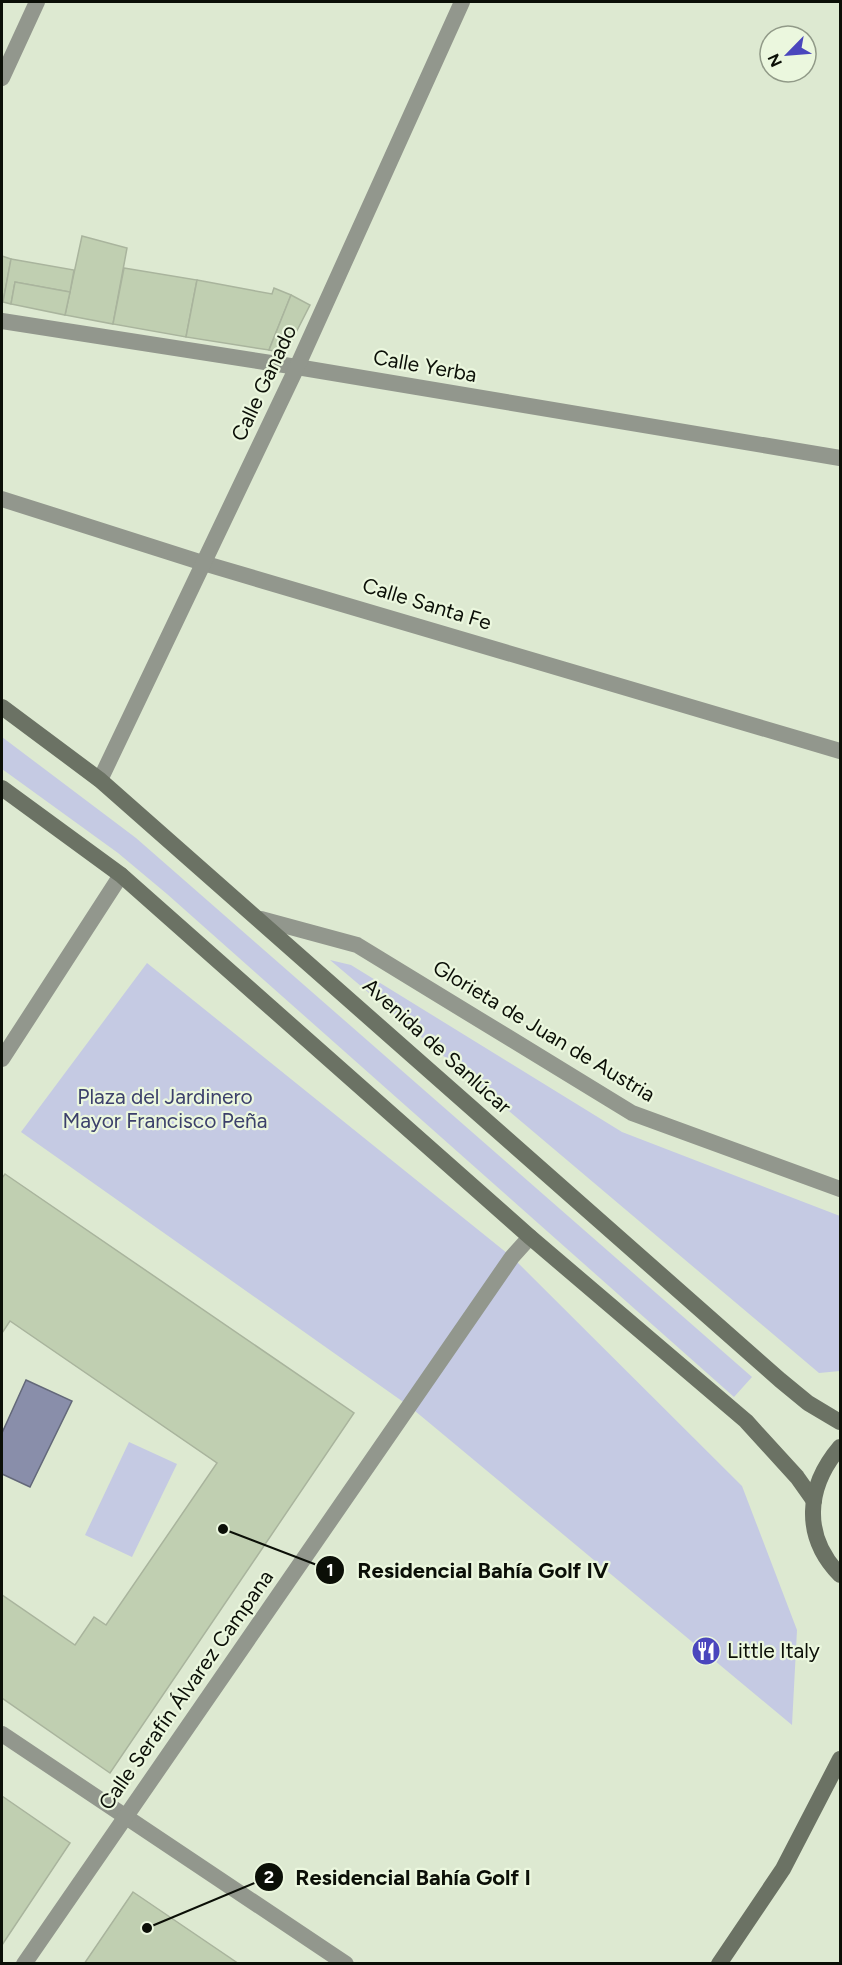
<svg xmlns="http://www.w3.org/2000/svg" width="842" height="1965" font-family="Figtree,sans-serif">
	<rect width="100%" height="100%" fill="#dde9d1"/>
	<g fill="#c5cae3">
		<polygon points="2,737 136,838 752,1377 734,1397 167,894 118,853 2,769"/>
		<polygon points="330,960 351,965 622,1132 840,1216 840,1371 819,1373"/>
		<polygon points="147,963 512,1257 742,1486 797,1630 792,1725 409,1406 21,1132"/>
		<polygon points="129,1442 177,1464 132,1557 85,1535"/>
	</g>
	<polygon fill="#898eaa" stroke="#636879" stroke-width="1.5" points="26,1380 72,1401 30,1487 2,1474 2,1433"/>
	<g fill="#c0cfb1" stroke="#a9b49d" stroke-width="1.5">
		<polygon points="82,236 127,248 113,324 65,315"/>
		<polygon points="2,256 11,259 3,302 2,302"/>
		<polygon points="11,259 74,270 70,292 15,282 11,304 3,302"/>
		<polygon points="124,268 197,280 186,337 113,324"/>
		<polygon points="197,280 272,294 274,288 291,295 269,350 186,337"/>
		<polygon points="15,282 70,292 65,315 11,304"/>
		<polygon points="291,295 310,305 285,354 269,350"/>
		<polygon points="5,1174 354,1413 110,1773 2,1698 2,1595 75,1645 94,1617 106,1625 217,1463 10,1321 2,1333 2,1178"/>
		<polygon points="2,1796 70,1843 2,1945"/>
		<polygon points="133,1892 239,1964 84,1964"/>
	</g>
	<g fill="none" stroke-linecap="round" stroke-linejoin="round">
		<g stroke="#92978d" stroke-width="16">
			<polyline points="2,78 37,2"/>
			<polyline points="2,321 297,367 840,458"/>
			<polyline points="2,499 203,563 840,751"/>
			<polyline points="261,919 357,945 632,1113 840,1189"/>
			<polyline points="2,1059 121,875"/>
			<polyline points="2,1734 346,1964"/>
			<polyline points="24,1964 512,1257 530,1237"/>
		</g>
		<polyline stroke="#92978d" stroke-width="16" points="100,780 297,367 462,2"/>
		<g stroke="#6b7264" stroke-width="16">
			<polyline points="2,707 100,780 780,1380 808,1403 840,1422"/>
			<polyline points="2,788 121,875 530,1237 746,1421 797,1477 814,1501"/>
			<path d="M840 1447C806 1487 802 1536 840 1575"/>
			<polyline points="719,1964 783,1869 840,1759"/>
		</g>
	</g>
	<defs>
		<g id="restaurant-disc" transform="scale(1.5)"><circle r="9.5" fill="#4a46bd" stroke="#ebf7de"/><path d="M-5-6h1v4h1v-4h1v4h1v-4h1v5L-1.5 .5V6h-2V.5L-5-1ZM5-6V6H3V1.5H1.5Q1.5-4 5-6Z" fill="#fff"/></g>
	</defs>
	<g fill-rule="evenodd">
		<use href="#restaurant-disc" x="706" y="1651"/>
	</g>
	<g text-anchor="middle" stroke-width="4.5" stroke-linejoin="round" paint-order="stroke">
		<g font-size="21" fill="#0b0f07" stroke="#ebf7de">
			<text transform="translate(425 366) rotate(10)" y="7">Calle Yerba</text>
			<text transform="translate(264 383) rotate(-65)" y="7">Calle Ganado</text>
			<text transform="translate(427 604) rotate(17)" y="7">Calle Santa Fe</text>
			<text transform="translate(544 1031) rotate(31)" y="7">Glorieta de Juan de Austria</text>
			<text transform="translate(437 1046) rotate(42)" y="7">Avenida de Sanlúcar</text>
			<text transform="translate(186 1690) rotate(-55)" y="7">Calle Serafín Álvarez Campana</text>
		</g>
		<g font-size="21" fill="#3c406b" stroke="#ebf7de">
			<text x="165" y="1104">Plaza del Jardinero<tspan x="165" dy="24">Mayor Francisco Peña</tspan></text>
		</g>
		<g font-size="21" fill="#0b0f07" stroke="#ebf7de" text-anchor="start">
			<text x="727" y="1658">Little Italy</text>
		</g>
	</g>
	<path fill="none" stroke="#0b0f07" stroke-width="2" d="M223 1529L330 1570M147 1928L269 1877"/>
	<g fill="#0b0f07" stroke="#ebf7de" stroke-width="2">
		<circle cx="223" cy="1529" r="6"/>
		<circle cx="147" cy="1928" r="6"/>
		<circle cx="330" cy="1570" r="15"/>
		<circle cx="269" cy="1877" r="15"/>
	</g>
	<g font-size="18" text-anchor="middle" font-weight="bold" fill="#fff">
		<text x="330" y="1576">1</text>
		<text x="269" y="1883">2</text>
	</g>
	<g font-size="22" text-anchor="middle" font-weight="bold" fill="#0b0f07" stroke="#ebf7de" stroke-width="4.5" stroke-linejoin="round" paint-order="stroke">
		<text x="483" y="1578">Residencial Bahía Golf IV</text>
		<text x="413" y="1885">Residencial Bahía Golf I</text>
	</g>
	<rect width="842" height="1965" fill="none" stroke="#0b0f07" stroke-width="6"/>
	<g transform="translate(788 54) rotate(245)"><circle r="28" fill="#ebf7de" stroke="#919a88" stroke-width="1.5"/>
	<path d="M0-4.5L10 22L0 15L-10 22Z" fill="#4a46bd"/>
	<text y="-9" font-size="16" font-weight="bold" text-anchor="middle" fill="#0b0f07">N</text>
	</g>
</svg>
